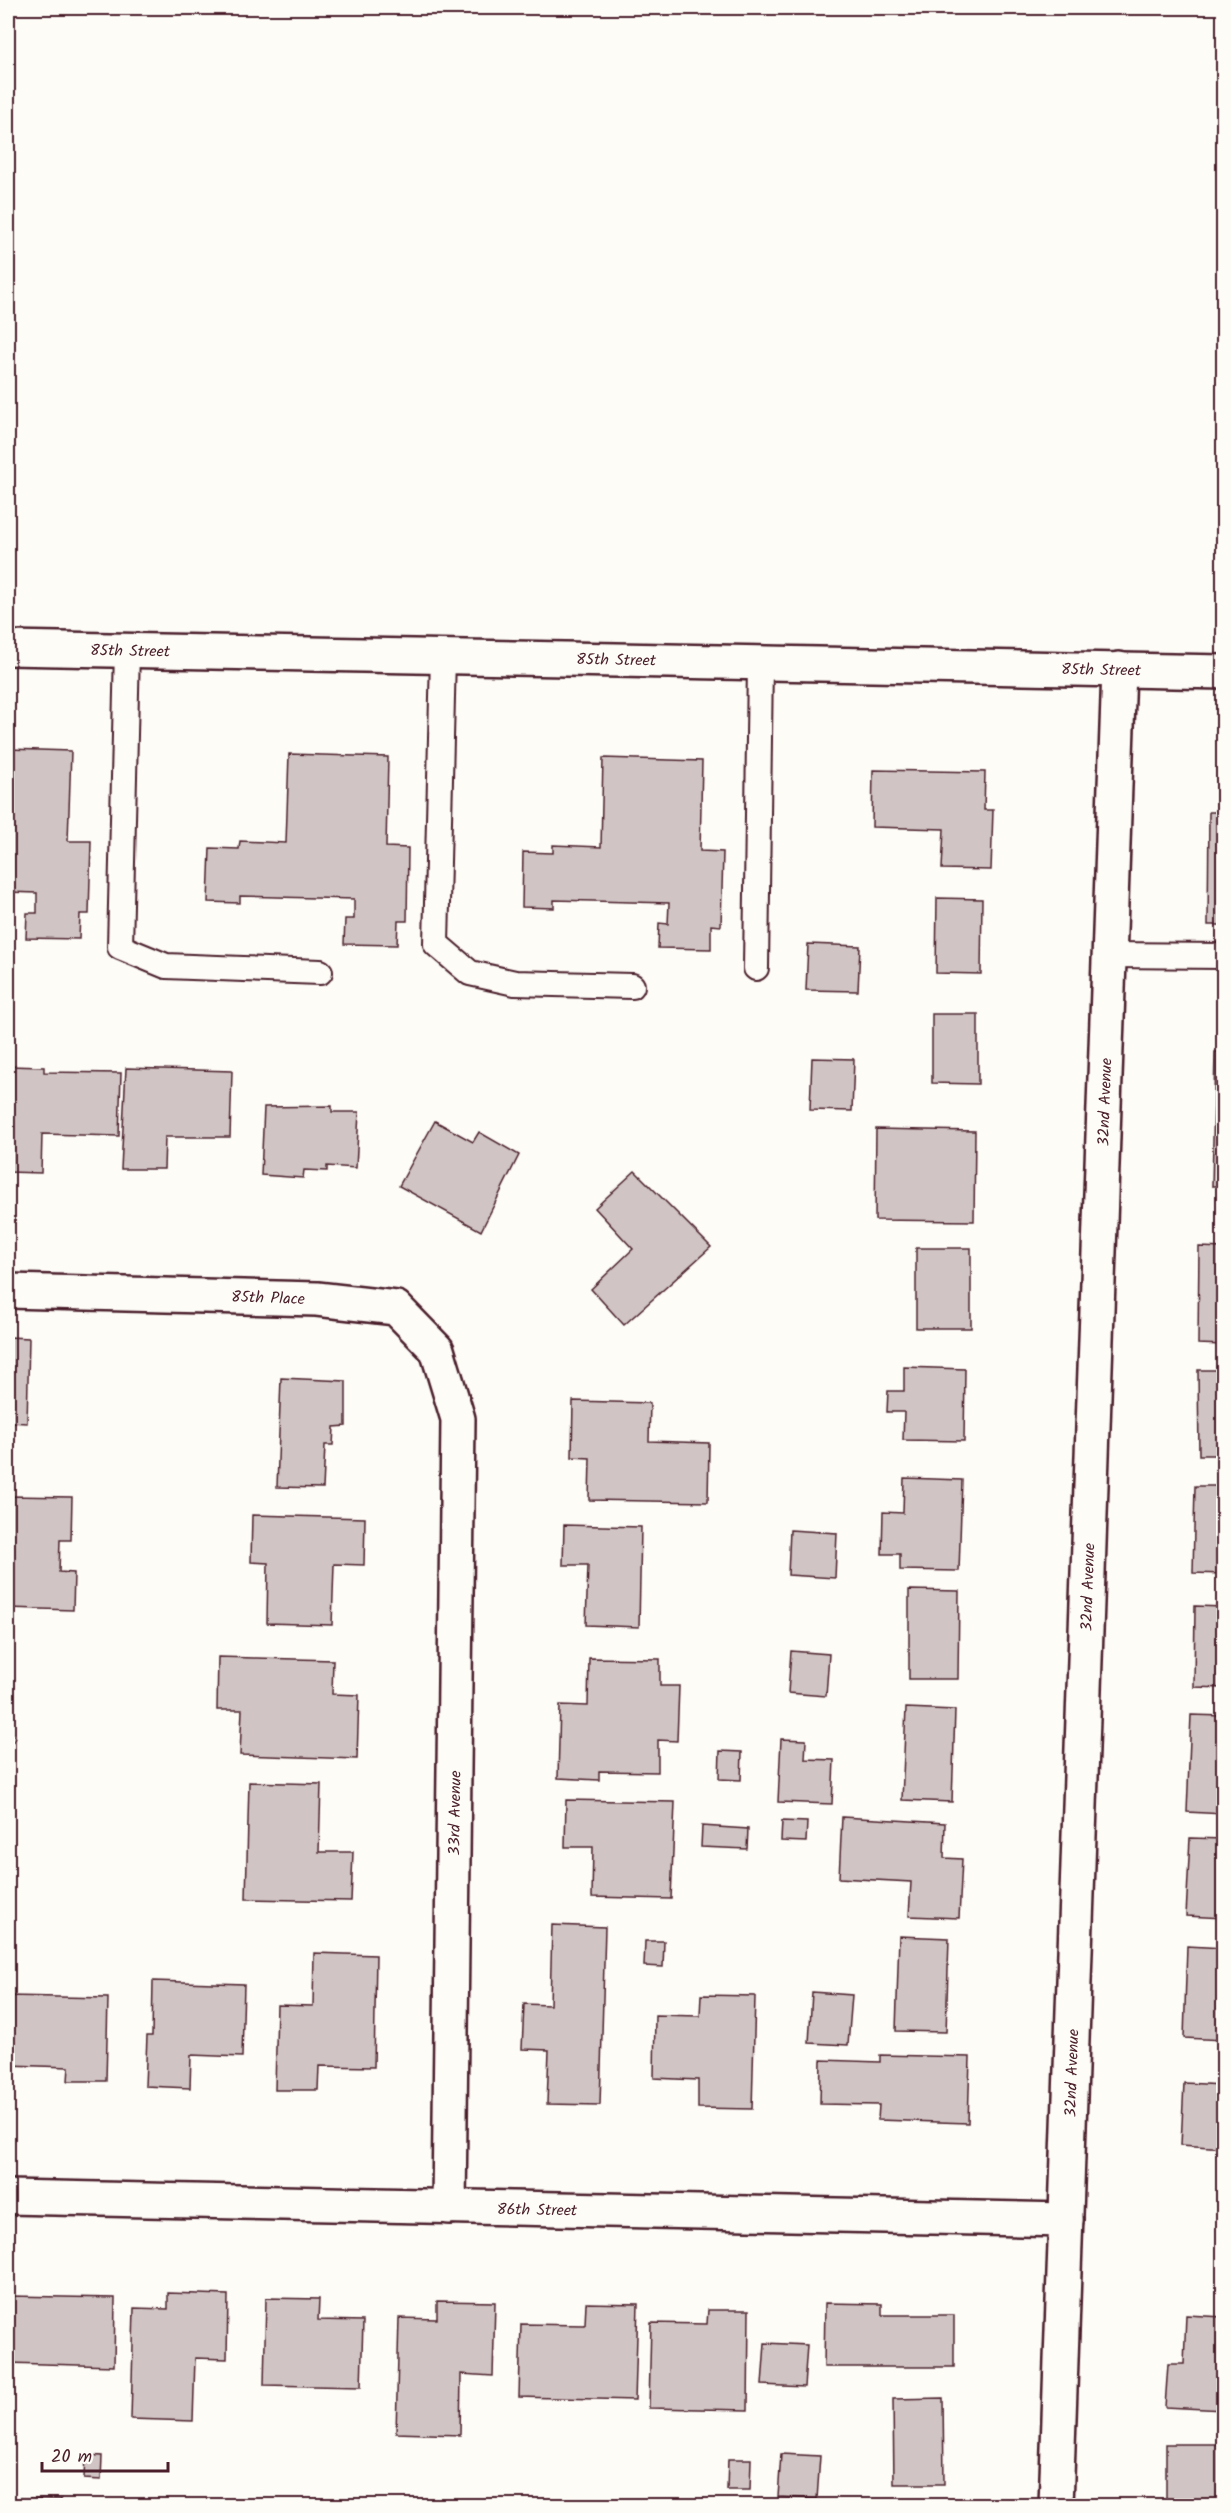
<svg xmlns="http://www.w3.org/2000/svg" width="1231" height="2513" font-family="Kalam,sans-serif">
	<rect width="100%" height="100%" fill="#fdfcf7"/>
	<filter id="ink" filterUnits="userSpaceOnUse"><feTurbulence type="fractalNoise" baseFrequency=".0167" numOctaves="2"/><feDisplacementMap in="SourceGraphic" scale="12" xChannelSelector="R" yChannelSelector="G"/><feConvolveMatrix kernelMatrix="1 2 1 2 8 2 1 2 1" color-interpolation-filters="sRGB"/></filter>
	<g filter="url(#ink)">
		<g fill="#d0c5c4" stroke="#4a1f2b" stroke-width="1.5">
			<polygon points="8,749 71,751 68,841 91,841 89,914 80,914 79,939 26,938 27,913 37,913 37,893 8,892"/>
			<polygon points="289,754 388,757 386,847 408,848 407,921 398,921 397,945 344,944 345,919 354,919 354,899 240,896 240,903 208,902 210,848 239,849 240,841 286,843"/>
			<polygon points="603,758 702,761 700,851 723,852 721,926 711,925 711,949 658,948 659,923 668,924 669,903 554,900 554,908 522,907 523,852 553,853 553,845 601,847"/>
			<polygon points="873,770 985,772 984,810 993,810 991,870 942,869 944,829 872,827"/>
			<polygon points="1209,812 1224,812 1224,925 1208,925"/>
			<polygon points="937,898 982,899 981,974 936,973"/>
			<polygon points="808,944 860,946 858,991 806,990"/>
			<polygon points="932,1014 978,1014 978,1084 932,1083"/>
			<polygon points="1215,1052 1224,1052 1224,1186 1212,1186"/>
			<polygon points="812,1058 854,1059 852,1111 810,1110"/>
			<polygon points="8,1066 44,1067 44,1072 121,1073 119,1136 42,1134 41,1173 8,1172"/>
			<polygon points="126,1068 232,1071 230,1137 165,1137 164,1169 121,1169"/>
			<polygon points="332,1106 332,1112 359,1112 356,1168 327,1166 327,1171 304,1170 303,1178 261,1175 264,1107"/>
			<polygon points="435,1121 473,1142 479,1132 519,1155 481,1231 399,1186"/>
			<polygon points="876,1129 975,1131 974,1221 875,1220"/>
			<polygon points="635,1171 711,1247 624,1325 591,1289 633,1249 595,1208"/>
			<polygon points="1199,1247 1224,1248 1224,1345 1198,1344"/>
			<rect x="916" y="1248" width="55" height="80"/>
			<polygon points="8,1337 29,1338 27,1423 8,1422"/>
			<polygon points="904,1367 965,1369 964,1441 903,1440 904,1412 887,1412 888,1391 904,1391"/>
			<polygon points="1198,1370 1224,1370 1224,1455 1199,1455"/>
			<polygon points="281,1378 346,1381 346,1426 334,1427 333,1445 325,1445 323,1488 277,1487"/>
			<polygon points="573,1401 650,1403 649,1441 709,1443 708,1502 589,1500 590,1458 572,1457"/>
			<polygon points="904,1478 962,1480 959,1571 900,1570 900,1554 882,1554 883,1512 903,1513"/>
			<polygon points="1195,1486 1224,1486 1224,1574 1193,1573"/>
			<polygon points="8,1496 72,1497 71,1540 60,1540 59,1572 74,1573 73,1610 8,1608 11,1539 8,1539"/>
			<polygon points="252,1515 365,1518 364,1565 334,1564 332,1625 267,1623 268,1563 251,1562"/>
			<polygon points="564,1525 641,1527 639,1627 586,1625 588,1565 563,1565"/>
			<polygon points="790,1530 837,1533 835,1578 788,1575"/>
			<polygon points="909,1590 959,1591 958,1679 909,1679"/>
			<polygon points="1195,1606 1224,1607 1224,1688 1194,1687"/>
			<polygon points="791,1651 829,1654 826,1696 788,1693"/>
			<polygon points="218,1657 333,1660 332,1694 359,1695 357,1759 240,1755 242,1710 217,1710"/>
			<polygon points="589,1658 660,1659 660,1686 679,1686 677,1741 658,1740 658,1772 599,1771 599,1780 558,1778 560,1705 588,1706"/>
			<polygon points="906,1708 955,1710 952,1802 902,1800"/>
			<polygon points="1191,1715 1224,1716 1224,1814 1187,1812"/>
			<polygon points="8,1729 16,1738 8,1747"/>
			<polygon points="781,1739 806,1740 805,1759 834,1760 832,1804 778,1802"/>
			<polygon points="720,1751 742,1752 741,1780 719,1779"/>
			<polygon points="249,1782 321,1784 319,1852 353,1852 351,1901 246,1899"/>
			<polygon points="566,1800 675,1802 671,1899 592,1897 593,1847 565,1847"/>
			<polygon points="842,1817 945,1823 944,1858 962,1859 959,1918 909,1916 911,1882 839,1878"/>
			<polygon points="782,1821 807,1822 806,1842 781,1841"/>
			<polygon points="702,1826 748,1829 747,1849 701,1847"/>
			<polygon points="1190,1838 1224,1839 1224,1918 1186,1916"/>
			<polygon points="552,1925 605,1927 600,2105 547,2104 549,2050 522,2049 524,2004 550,2005"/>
			<polygon points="899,1936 949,1938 946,2032 896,2031"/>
			<polygon points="645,1941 664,1941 663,1967 644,1966"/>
			<polygon points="1187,1946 1224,1948 1224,2040 1184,2038"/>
			<polygon points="314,1953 376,1955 374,2067 319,2066 318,2090 275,2090 277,2005 313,2006"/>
			<polygon points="153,1981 244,1984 242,2057 191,2055 190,2088 145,2086 147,2036 152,2036"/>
			<polygon points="812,1992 852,1995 848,2045 809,2043"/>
			<polygon points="701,1995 755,1996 752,2109 698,2108 698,2080 654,2078 655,2015 700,2016"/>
			<polygon points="8,1996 108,1998 106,2081 68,2081 69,2067 8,2065"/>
			<polygon points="880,2055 970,2057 968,2123 878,2120 879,2105 820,2104 821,2060 880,2062"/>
			<polygon points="1184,2083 1224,2085 1224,2148 1181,2145"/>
			<polygon points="168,2293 228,2295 227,2359 195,2358 193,2421 131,2419 134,2308 168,2309"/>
			<polygon points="10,2296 115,2298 114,2366 8,2363"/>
			<polygon points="266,2298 319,2299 318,2320 363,2321 361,2387 264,2385"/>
			<polygon points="437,2301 495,2302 493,2376 461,2374 460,2435 396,2433 399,2318 437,2319"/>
			<polygon points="586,2303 638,2304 635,2400 519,2397 521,2324 585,2325"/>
			<polygon points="825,2303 882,2304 882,2315 954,2315 954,2367 824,2367"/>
			<polygon points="708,2310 749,2310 748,2410 649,2408 651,2323 707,2324"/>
			<polygon points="1186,2315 1224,2317 1224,2410 1165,2407 1168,2364 1184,2364"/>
			<polygon points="765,2343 807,2345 804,2387 762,2385"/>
			<polygon points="943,2398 944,2484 894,2484 893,2399"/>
			<rect x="1166" y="2444" width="58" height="62"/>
			<polygon points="781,2454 820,2456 817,2499 778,2497"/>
			<polygon points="85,2455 102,2456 101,2480 84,2479"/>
			<polygon points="728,2459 751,2459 750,2490 727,2490"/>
			<polygon points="13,2498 61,2499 61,2506 13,2506"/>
		</g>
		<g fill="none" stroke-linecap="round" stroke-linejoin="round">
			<g stroke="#4a1f2b" stroke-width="28">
				<g id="service">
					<polyline points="127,650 120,947 166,966 320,972"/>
					<polyline points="443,656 436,944 470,973 515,983 632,986"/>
					<polyline points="1109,955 1224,956"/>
					<polyline points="756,968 760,662"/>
				</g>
			</g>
			<g stroke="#4a1f2b" stroke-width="38">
				<g id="minor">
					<polyline points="8,1291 317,1299 396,1308 437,1350 458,1419 449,2207"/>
					<polyline points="8,2197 1066,2220"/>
					<polyline points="1056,2506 1119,669"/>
				</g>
			</g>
			<g stroke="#4a1f2b" stroke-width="38">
				<polyline id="tertiary" points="8,648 1224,672"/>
			</g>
			<use href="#service" stroke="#fdfcf7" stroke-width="24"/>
			<use href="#minor" stroke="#fdfcf7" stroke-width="33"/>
			<use href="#tertiary" stroke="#fdfcf7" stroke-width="33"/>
		</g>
	</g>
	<g text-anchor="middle" stroke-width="5" stroke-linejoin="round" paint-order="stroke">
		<g font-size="16" fill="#4a1f2b" stroke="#fdfcf7">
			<text transform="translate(130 650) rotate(1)" y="6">85th Street</text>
			<text transform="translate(616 659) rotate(1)" y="6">85th Street</text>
			<text transform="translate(1101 669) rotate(1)" y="6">85th Street</text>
			<text transform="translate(1104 1102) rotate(-88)" y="6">32nd Avenue</text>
			<text transform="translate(268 1297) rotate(2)" y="6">85th Place</text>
			<text transform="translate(1087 1587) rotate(-88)" y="6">32nd Avenue</text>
			<text transform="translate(454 1813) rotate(-89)" y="6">33rd Avenue</text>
			<text transform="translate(1071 2073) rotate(-88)" y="6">32nd Avenue</text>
			<text transform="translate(537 2209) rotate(1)" y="6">86th Street</text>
		</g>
	</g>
	<rect width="1231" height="2513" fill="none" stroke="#fdfcf7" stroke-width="30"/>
	<rect x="15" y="15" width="1201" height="2483" fill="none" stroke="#4a1f2b" stroke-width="2" filter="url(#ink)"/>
	<path d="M42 2462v9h126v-9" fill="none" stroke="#4a1f2b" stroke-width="3"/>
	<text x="51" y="2462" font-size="18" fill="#4a1f2b" stroke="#fdfcf7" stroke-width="4.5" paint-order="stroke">20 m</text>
</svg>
